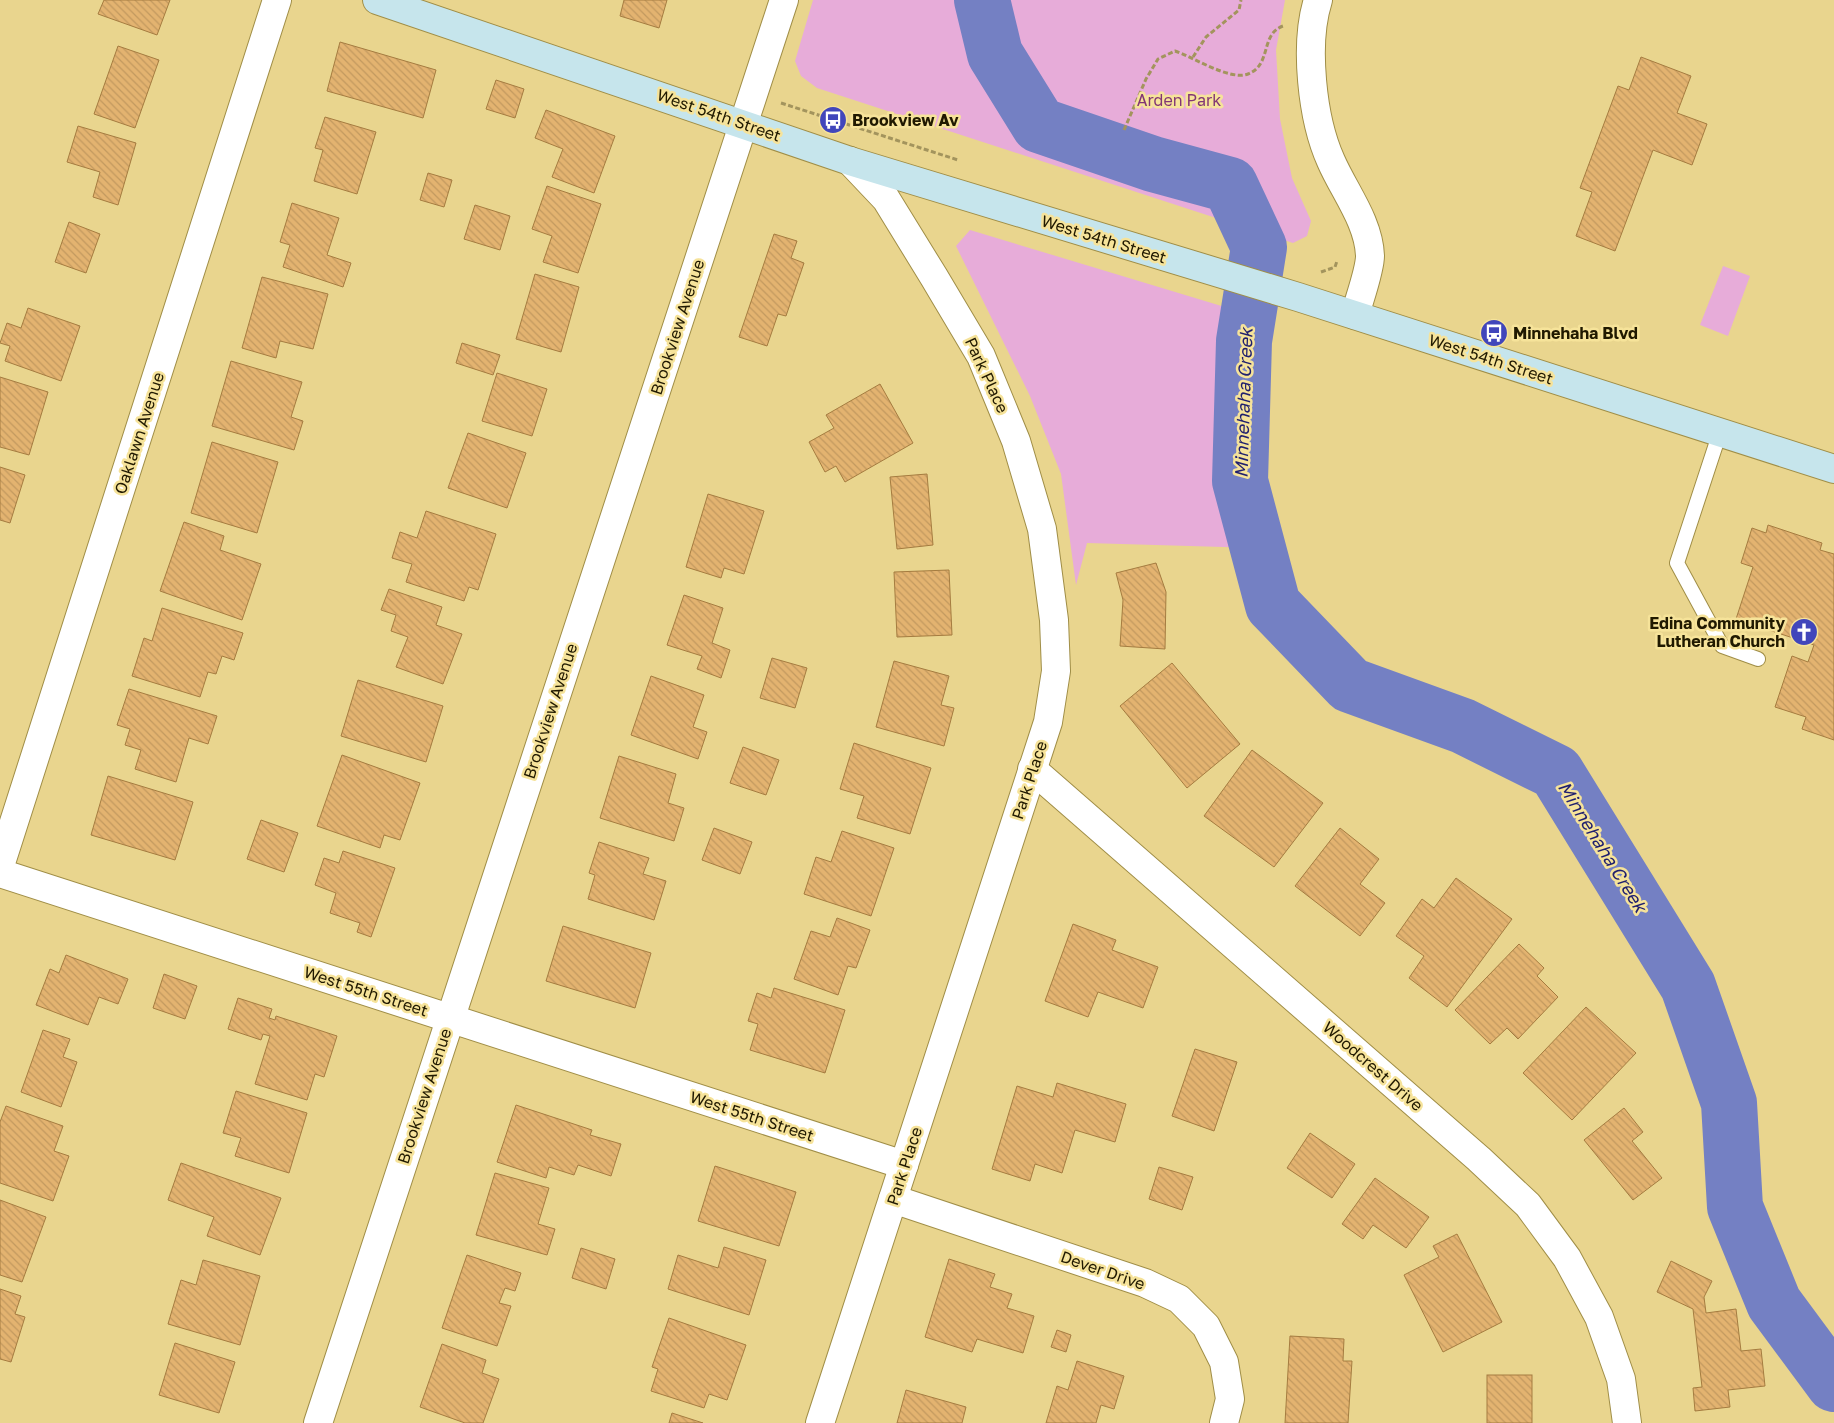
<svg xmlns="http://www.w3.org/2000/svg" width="1834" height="1423" font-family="'Golos Text',sans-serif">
	<defs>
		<pattern id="building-back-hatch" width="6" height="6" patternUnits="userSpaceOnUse" patternTransform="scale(1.25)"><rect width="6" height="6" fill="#e3b370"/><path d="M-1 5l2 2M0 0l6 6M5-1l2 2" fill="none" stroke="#c2995f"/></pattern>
	</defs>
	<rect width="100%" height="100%" fill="#e9d58e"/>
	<g fill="#e7acd9">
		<polygon points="813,0 1285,0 1276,50 1280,119 1292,178 1311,221 1307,236 1293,243 817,88 801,76 795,61"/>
		<polygon points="970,230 1248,314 1244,341 1240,481 1258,548 1087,543 1076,585 1061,474 1030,396 956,246"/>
		<polygon points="1723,266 1750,276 1728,336 1700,325"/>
	</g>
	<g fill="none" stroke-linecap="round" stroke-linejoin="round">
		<polyline stroke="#7480c3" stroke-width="56" points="982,0 995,54 1039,125 1153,164 1230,185 1259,247 1244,341 1240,481 1273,605 1350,685 1463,726 1556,772 1688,986 1729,1103 1735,1207 1774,1303 1834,1384"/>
	</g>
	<g fill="url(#building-back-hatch)" stroke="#a57c40">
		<polygon points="104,0 170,0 157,35 98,14"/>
		<polygon points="624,0 667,0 659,28 620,16"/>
		<polygon points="340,42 436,70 423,118 327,91"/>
		<polygon points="118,46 159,60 135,128 94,114"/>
		<polygon points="1641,57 1691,76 1677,113 1707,124 1692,165 1653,150 1615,251 1576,236 1592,192 1580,188 1618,86 1629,90"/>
		<polygon points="496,80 524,89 515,118 486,109"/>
		<polygon points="546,110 615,136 594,193 552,177 563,149 535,138"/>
		<polygon points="325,117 376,132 357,194 314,181 323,150 315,148"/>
		<polygon points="78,126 136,143 118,205 93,197 100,172 67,162"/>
		<polygon points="428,173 452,180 444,207 420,200"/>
		<polygon points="547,186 601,204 578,273 543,262 552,236 532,229"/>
		<polygon points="292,203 339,218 327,255 351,263 343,287 283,267 290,245 280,242"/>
		<polygon points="475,205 510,216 500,250 464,239"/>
		<polygon points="69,222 100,234 86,273 55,262"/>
		<polygon points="774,234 797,241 791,258 804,263 786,316 778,314 767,346 739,337"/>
		<polygon points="535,274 579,287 561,352 516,339"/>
		<polygon points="262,277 328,294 313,349 280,341 276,358 242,348"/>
		<polygon points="28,308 80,326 61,381 5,361 10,346 0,343 7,323 21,328"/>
		<polygon points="462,343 500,355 493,375 456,363"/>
		<polygon points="231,361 302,382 291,417 303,421 294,450 212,426"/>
		<polygon points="497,373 547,389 532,436 482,421"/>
		<polygon points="0,377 48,392 29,455 0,447"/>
		<polygon points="880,384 913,443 845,482 836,466 825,472 809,442 834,428 826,415"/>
		<polygon points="468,433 526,453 507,508 448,488"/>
		<polygon points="212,442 278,462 257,533 191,513"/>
		<polygon points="0,467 25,475 10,523 0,520"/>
		<polygon points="927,474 933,545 897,549 890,477"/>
		<polygon points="708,494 764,511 744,574 724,568 721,578 686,567"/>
		<polygon points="426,511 496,534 478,590 469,587 464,601 406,582 412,564 392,558 400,532 417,538"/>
		<polygon points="184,522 224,536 220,550 261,564 242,620 160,591"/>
		<polygon points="1768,525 1822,543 1820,550 1834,554 1834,740 1802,729 1806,717 1775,707 1792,656 1808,662 1814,645 1736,619 1753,567 1741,563 1752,528 1766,533"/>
		<polygon points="1156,563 1166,592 1165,649 1120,646 1123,600 1116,573"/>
		<polygon points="949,570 952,635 897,637 894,572"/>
		<polygon points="389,589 442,607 436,625 462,634 443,684 396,667 408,637 391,631 396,615 381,610"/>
		<polygon points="684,595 723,608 712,643 730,650 721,678 697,669 702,656 667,645"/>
		<polygon points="162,608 243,633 234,660 222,656 216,674 208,672 200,697 132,676 144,638 152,641"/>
		<polygon points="772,658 807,668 795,708 760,698"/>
		<polygon points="894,661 949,676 941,705 954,708 944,746 876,727"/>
		<polygon points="1172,663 1240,744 1187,788 1120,706"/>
		<polygon points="651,676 704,695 693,727 707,732 698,759 631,735"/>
		<polygon points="358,680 443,706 426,762 341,736"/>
		<polygon points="129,689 217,716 208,744 189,738 176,782 135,769 141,750 125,745 130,729 117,725"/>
		<polygon points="854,743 931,768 910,834 857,818 864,796 840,789"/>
		<polygon points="743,747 779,760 766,795 730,783"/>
		<polygon points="1252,750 1323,803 1274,867 1204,816"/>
		<polygon points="342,755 420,783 400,840 384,835 380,848 317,826"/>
		<polygon points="619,756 676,774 668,803 684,808 674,841 600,818"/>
		<polygon points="108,776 193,802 175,860 91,835"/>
		<polygon points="261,820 298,833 284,872 247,859"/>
		<polygon points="714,828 752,842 740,874 702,860"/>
		<polygon points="1340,828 1379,859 1360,884 1385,903 1360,936 1295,886"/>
		<polygon points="842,831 894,848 871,916 804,894 816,857 831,862"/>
		<polygon points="599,842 649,858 643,874 666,881 654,920 588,899 595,875 589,873"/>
		<polygon points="343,851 395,868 371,937 357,932 360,923 330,913 336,893 315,885 324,858 339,863"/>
		<polygon points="1456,878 1512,919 1447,1007 1409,978 1424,956 1396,936 1422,899 1434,908"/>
		<polygon points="837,918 870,930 856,968 848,966 838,995 794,979 811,931 830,937"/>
		<polygon points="1073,924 1116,940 1112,950 1158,967 1143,1008 1098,992 1088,1017 1045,1001"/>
		<polygon points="563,926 651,953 635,1008 546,981"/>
		<polygon points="1519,944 1544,968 1537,976 1558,997 1518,1039 1507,1028 1490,1044 1455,1010"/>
		<polygon points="66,955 128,979 118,1004 99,997 88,1025 36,1005 50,969 59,973"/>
		<polygon points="164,974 197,986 185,1019 153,1008"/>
		<polygon points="774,988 845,1010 825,1073 750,1050 758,1024 748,1021 757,993 771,998"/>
		<polygon points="238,998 272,1009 269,1018 275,1020 276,1016 337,1036 324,1077 315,1074 307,1100 255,1084 270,1036 263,1034 261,1040 228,1029"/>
		<polygon points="1586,1007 1636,1053 1572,1120 1523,1073"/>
		<polygon points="43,1030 70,1039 63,1057 77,1062 61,1107 21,1092"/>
		<polygon points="1195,1049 1237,1062 1214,1131 1172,1116"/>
		<polygon points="1057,1083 1126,1104 1115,1142 1075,1130 1062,1173 1035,1164 1030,1181 992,1169 1017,1086 1053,1097"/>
		<polygon points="236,1091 307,1113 289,1173 235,1156 241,1138 223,1133"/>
		<polygon points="516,1105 592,1130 590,1135 621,1144 611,1176 578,1165 574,1175 549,1167 546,1178 497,1162"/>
		<polygon points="6,1106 63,1126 54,1151 69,1156 53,1201 0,1183 0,1122"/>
		<polygon points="1624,1108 1643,1132 1632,1141 1662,1178 1633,1200 1584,1140"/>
		<polygon points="1310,1133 1355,1164 1332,1198 1287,1168"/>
		<polygon points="181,1163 281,1198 260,1255 207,1236 214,1217 168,1200"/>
		<polygon points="715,1166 796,1192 779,1246 698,1221"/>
		<polygon points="1159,1167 1193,1177 1182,1210 1149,1199"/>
		<polygon points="495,1173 549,1188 538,1224 555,1229 547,1255 476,1235"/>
		<polygon points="1375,1178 1429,1217 1406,1248 1373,1225 1363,1239 1342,1224"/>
		<polygon points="0,1200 46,1217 22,1282 0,1275"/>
		<polygon points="1457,1234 1502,1322 1443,1352 1404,1275 1439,1257 1433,1246"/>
		<polygon points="724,1247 766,1260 749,1315 668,1289 678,1255 718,1268"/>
		<polygon points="581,1248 615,1259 606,1289 572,1278"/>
		<polygon points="467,1255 521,1273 515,1291 505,1288 499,1303 511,1306 497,1346 442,1328"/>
		<polygon points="949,1259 995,1274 990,1287 1012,1294 1007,1308 1034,1316 1023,1353 977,1339 972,1352 925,1337"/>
		<polygon points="203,1260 260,1276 240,1345 168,1324 181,1280 196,1285"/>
		<polygon points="1671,1261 1712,1281 1704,1297 1706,1313 1736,1309 1741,1351 1761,1349 1765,1386 1728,1390 1730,1407 1695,1411 1693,1388 1702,1387 1693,1309 1657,1292"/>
		<polygon points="0,1289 21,1296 15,1314 25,1317 11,1362 0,1359"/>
		<polygon points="669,1318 746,1345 727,1400 709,1394 704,1408 651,1391 658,1369 652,1367"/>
		<polygon points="1057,1330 1071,1335 1066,1352 1051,1347"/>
		<polygon points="1290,1336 1344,1339 1343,1361 1352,1361 1348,1423 1285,1423"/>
		<polygon points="175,1343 235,1362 219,1413 159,1395"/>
		<polygon points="442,1344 486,1360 482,1373 499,1379 483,1423 465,1423 420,1407"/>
		<polygon points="1077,1361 1124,1376 1114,1409 1101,1405 1096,1423 1046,1423 1057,1386 1068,1390"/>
		<rect x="1487" y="1375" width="45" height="48"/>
		<polygon points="906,1390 966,1407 962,1423 897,1423"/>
		<polygon points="672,1413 703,1423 669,1423"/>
	</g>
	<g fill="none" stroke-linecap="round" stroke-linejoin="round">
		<g stroke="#a08e47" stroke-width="16">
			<polyline id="lane" points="1720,432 1677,563 1722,646 1758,659"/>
		</g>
		<g stroke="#a08e47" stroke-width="30">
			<g id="street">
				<path d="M1318 0C1304 44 1312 119 1331 161 1344 191 1369 222 1370 256 1370 270 1359 300 1355 315"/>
				<polyline points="1032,769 1479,1159 1528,1205 1567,1258 1599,1317 1621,1379 1627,1423"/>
				<polyline points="0,866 277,0"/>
				<polyline points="0,873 904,1165"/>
				<polyline points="893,1199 1145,1283 1179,1299 1206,1326 1224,1362 1230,1399 1224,1423"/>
				<polyline points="318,1423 784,0"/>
				<polyline points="820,1423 1048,722 1056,671 1054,620 1042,529 1016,441 981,356 934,277 886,199 850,161"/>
			</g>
		</g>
		<g stroke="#a08e47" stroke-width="30">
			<polyline id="secondary" points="377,0 850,161 1298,297 1834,469"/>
		</g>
		<g stroke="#a3945d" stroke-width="3" stroke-dasharray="5 2.5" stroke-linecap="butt">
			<polyline points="1193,57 1206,37 1239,10 1241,0"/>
			<polyline points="781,103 958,160"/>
			<path d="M1124 130 1146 79 1158 59 1175 51C1193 57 1230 81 1248 74 1272 65 1260 34 1283 26"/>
			<polyline points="1321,272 1335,267 1337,261"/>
		</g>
		<use href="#lane" stroke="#fff" stroke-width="14"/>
		<use href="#street" stroke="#fff" stroke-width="28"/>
		<use href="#secondary" stroke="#c6e5ec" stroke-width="28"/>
	</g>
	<defs>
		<g id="bus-disc" transform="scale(1.4375)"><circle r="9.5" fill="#4146bb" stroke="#f6e39a"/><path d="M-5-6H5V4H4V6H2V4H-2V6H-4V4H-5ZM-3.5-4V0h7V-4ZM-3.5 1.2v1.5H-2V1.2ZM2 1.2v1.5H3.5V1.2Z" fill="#fff"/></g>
		<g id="church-disc" transform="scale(1.4375)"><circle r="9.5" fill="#4146bb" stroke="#f6e39a"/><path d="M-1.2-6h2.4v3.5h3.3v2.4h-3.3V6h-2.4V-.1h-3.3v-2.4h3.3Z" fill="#fff"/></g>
	</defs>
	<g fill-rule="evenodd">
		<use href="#bus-disc" x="833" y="120"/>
		<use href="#bus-disc" x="1494" y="333"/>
		<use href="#church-disc" x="1804" y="632"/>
	</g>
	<g text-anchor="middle" stroke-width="5" stroke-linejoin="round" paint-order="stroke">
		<g font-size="16" fill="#823675" stroke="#f6e39a">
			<text x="1179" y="106">Arden Park</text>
		</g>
		<g font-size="16" fill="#201900" stroke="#f6e39a">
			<text transform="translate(719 115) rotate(19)" y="6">West 54th Street</text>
			<text transform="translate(1104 239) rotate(17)" y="6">West 54th Street</text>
			<text transform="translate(677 327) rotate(-72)" y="6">Brookview Avenue</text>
			<text transform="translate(1491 359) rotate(18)" y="6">West 54th Street</text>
			<text transform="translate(987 375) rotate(65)" y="6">Park Place</text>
			<text transform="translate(139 433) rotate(-72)" y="6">Oaklawn Avenue</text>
			<text transform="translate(550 711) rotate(-72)" y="6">Brookview Avenue</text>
			<text transform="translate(1029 780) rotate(-72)" y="6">Park Place</text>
			<text transform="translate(366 991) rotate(18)" y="6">West 55th Street</text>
			<text transform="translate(1373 1066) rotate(41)" y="6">Woodcrest Drive</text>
			<text transform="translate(424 1096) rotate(-72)" y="6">Brookview Avenue</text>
			<text transform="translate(752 1116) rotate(18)" y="6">West 55th Street</text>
			<text transform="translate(904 1166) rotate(-72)" y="6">Park Place</text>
			<text transform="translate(1103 1270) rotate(19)" y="6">Dever Drive</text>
		</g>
		<g font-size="16" font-weight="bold" fill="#201900" stroke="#f6e39a" text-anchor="start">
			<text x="852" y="126">Brookview Av</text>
			<text x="1513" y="339">Minnehaha Blvd</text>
			<text x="1785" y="629" text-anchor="end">Edina Community<tspan x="1785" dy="18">Lutheran Church</tspan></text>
		</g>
		<g font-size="18" font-style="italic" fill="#1f1f6e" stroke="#f6e39a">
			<text transform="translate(1244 403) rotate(-88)" y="6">Minnehaha Creek</text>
			<text transform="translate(1602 847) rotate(58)" y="6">Minnehaha Creek</text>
		</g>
	</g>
</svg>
